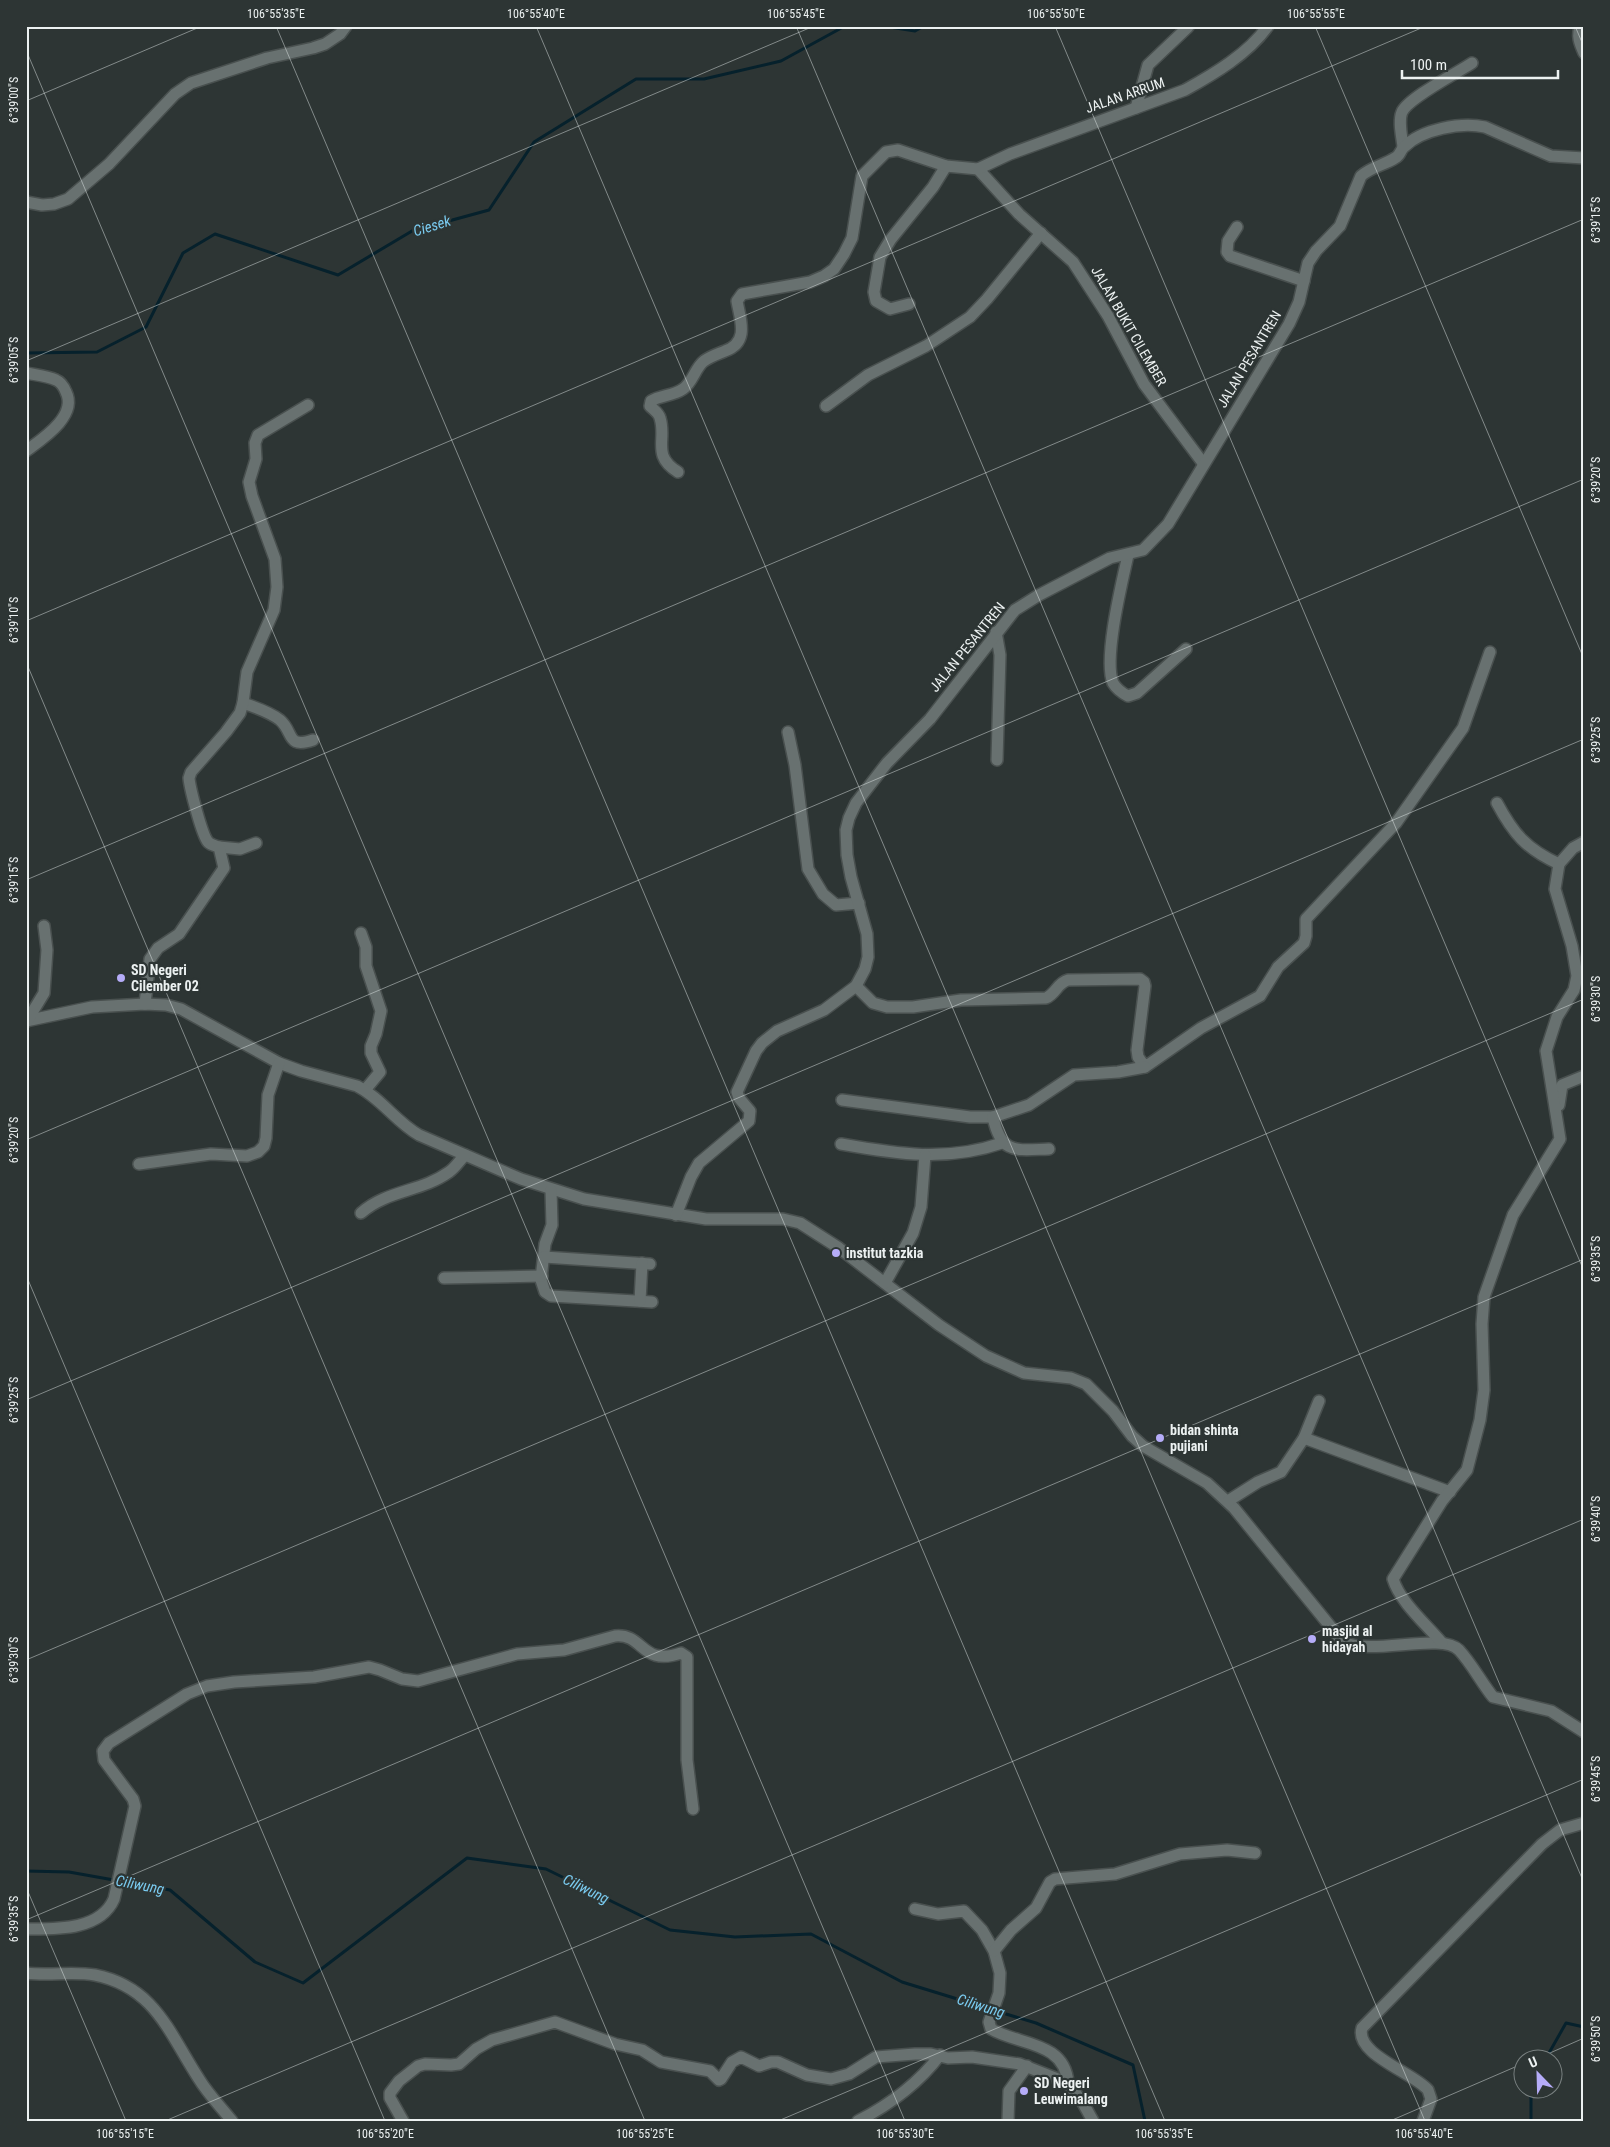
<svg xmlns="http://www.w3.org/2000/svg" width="1610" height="2147" font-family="'Roboto Condensed',sans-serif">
	<rect width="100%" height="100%" fill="#2d3534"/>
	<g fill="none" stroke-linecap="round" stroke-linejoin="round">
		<g stroke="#06212c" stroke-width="3">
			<polyline points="883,26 915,31 924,26"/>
			<polyline points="26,353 97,352 146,327 183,253 215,234 338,275 412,231 489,210 534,142 636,79 704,79 781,61 845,26"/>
			<polyline points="26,1871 69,1872 170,1890 255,1962 303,1983 467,1858 546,1869 670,1930 735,1937 811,1934 902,1982 990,2009"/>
			<polyline points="996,2011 1036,2023 1133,2065 1145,2121"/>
			<polyline points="1545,2060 1566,2023 1584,2027"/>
			<polyline points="1531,2090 1531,2121"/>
		</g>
		<g stroke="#49504f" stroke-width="14">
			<g id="minor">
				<path d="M1581 26C1576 35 1580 44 1584 53"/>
				<polyline points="1136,108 1148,65 1188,27"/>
				<path d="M1403 147C1402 137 1398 121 1402 112 1408 98 1457 73 1472 63"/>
				<polyline points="978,169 1019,214 1073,262 1108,316 1144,384 1203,463"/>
				<polyline points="26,202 42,205 54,204 68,199 109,164 175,94 191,83 267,58 313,48 325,44 340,34 346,26"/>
				<polyline points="1237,227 1228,241 1227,252 1230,256 1304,281"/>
				<polyline points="909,304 890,309 876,301 874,292 880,257 891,239 933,187 946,166"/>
				<path d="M26 373C36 375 48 376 56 380 61 382 64 387 66 392 78 416 42 439 26 451"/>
				<polyline points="826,406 868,375 926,346 970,317 987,299 1041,233"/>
				<path d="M678 472C651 455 667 440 660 418 659 413 654 410 650 406L651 401C661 395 673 396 683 389 693 382 695 368 704 361 711 356 718 354 725 351 750 342 740 319 737 301L742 294 810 282 824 276 834 269 844 254 852 238 862 176 886 152 898 150 946 166 978 169 1010 154 1185 90C1214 74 1248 54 1268 26"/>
				<path d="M1128 555C1122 582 1103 659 1113 683 1116 688 1122 693 1128 696L1137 693 1186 649"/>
				<polyline points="996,632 1000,655 997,760"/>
				<path d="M243 703C255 707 270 712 280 720 294 732 286 749 313 740"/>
				<polyline points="788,732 795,765 808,869 823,894 836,905 859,903"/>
				<polyline points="219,847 240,849 256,843"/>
				<polyline points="1559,864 1573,848 1584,842"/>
				<polyline points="361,933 366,947 366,966 381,1011 376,1034 371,1046 371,1053 380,1072 365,1090"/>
				<path d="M856 986 873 1003 887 1007H913L961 1000 1046 998C1056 994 1057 983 1068 980L1140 979 1144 982 1145 986 1137 1050 1138 1057 1145 1067 1201 1028 1260 996 1278 967 1304 943 1306 936V919L1396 823 1463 728 1490 652"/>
				<path d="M145 1004 150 959 158 948 179 934 224 868 219 847C216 846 211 845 208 842 202 835 190 789 189 778L191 772 226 732 240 713 243 703 247 672 274 610 277 587 275 559 252 496 249 482 256 459 255 443 258 435 308 405"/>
				<path d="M26 1021 92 1007 145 1004 166 1005 181 1009 279 1063 301 1071 357 1086C381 1098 396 1122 419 1135L521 1179 584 1199 706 1219H783L800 1223 839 1248 939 1325 986 1356 1024 1373 1071 1378 1086 1384 1113 1411 1132 1436 1143 1446 1207 1483 1234 1508 1343 1642C1372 1656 1441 1632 1459 1650 1472 1664 1481 1682 1493 1697L1551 1711 1584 1732"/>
				<polyline points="27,1021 44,993 47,950 44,926"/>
				<polyline points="842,1100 970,1117 993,1117 1029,1105 1074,1075 1118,1072 1145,1067"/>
				<polyline points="1559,1105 1562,1085 1584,1076"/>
				<path d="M993 1117C1001 1155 1016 1150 1049 1149"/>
				<path d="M841 1144C897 1154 947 1162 1002 1143"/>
				<polyline points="139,1164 211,1154 247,1156 258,1152 264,1146 266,1138 268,1095 279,1063"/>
				<polyline points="551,1190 552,1225 545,1244 542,1270 541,1280 545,1292 551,1296 652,1302"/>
				<path d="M361 1213C387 1190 421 1192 449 1172 456 1167 459 1161 465 1155"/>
				<path d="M676 1215 691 1177 699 1163 749 1121 750 1111 739 1098 737 1092 756 1051 762 1043 777 1031 824 1010 856 986 865 969 868 957 867 934 851 877 847 855 846 830 849 818 856 803 887 763 930 719 1015 610 1039 595 1110 558 1143 550 1168 524 1289 324 1299 302 1308 263 1316 251 1340 226 1361 176C1371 167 1384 165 1395 158 1401 155 1400 150 1404 147 1422 129 1461 122 1485 127L1551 156 1584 158"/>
				<polyline points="544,1257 650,1264"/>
				<polyline points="444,1278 542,1276"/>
				<polyline points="885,1283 913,1233 921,1207 925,1155"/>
				<polyline points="640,1301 642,1263"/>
				<polyline points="1304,1438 1450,1492"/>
				<polyline points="1228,1501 1258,1482 1281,1472 1304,1438 1319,1401"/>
				<path d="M1442 1643C1426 1624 1400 1602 1393 1579L1442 1501 1467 1470 1480 1420 1484 1390 1482 1324 1484 1297 1513 1215 1560 1139 1546 1051 1557 1017 1574 990 1577 976 1572 946 1555 889 1559 864C1526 849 1513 833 1497 803"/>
				<path d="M915 1909 938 1914 964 1911 982 1930 994 1951 1000 1973 999 1993 989 2022 991 2029C1018 2045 1065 2041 1068 2083"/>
				<path d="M26 1929C55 1929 100 1931 114 1899L135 1806 133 1799 104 1760 103 1751 109 1743 187 1694 207 1686 234 1682 314 1677 369 1667 380 1670 402 1679 418 1681 517 1654 564 1650 615 1636C644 1633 641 1667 681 1653L687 1657V1760L693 1809"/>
				<polyline points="994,1951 1011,1930 1036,1908 1050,1882 1055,1879 1115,1874 1180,1854 1227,1850 1255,1853"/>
				<path d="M26 1973C49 1976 73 1971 95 1975 155 1987 169 2033 199 2079 208 2094 221 2107 232 2121"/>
				<polyline points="403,2121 390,2098 390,2093 399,2081 418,2066 425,2064 451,2065 459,2064 476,2049 492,2040 555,2022 615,2044 642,2050 661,2062 710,2071 719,2080 721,2079 732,2062 741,2057 759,2066 771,2062 778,2062 807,2075 831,2079 849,2074 876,2057 915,2054 931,2054 948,2058 972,2057 1020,2064 1068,2083 1083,2103 1093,2121"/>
				<path d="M858 2121C889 2105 918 2084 940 2055"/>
				<polyline points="1008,2121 1009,2091 1027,2066"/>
				<path d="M1423 2121 1431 2099 1428 2090C1414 2073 1354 2054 1362 2028L1542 1844 1560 1830 1584 1823"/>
			</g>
		</g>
		<use href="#minor" stroke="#687170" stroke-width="11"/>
	</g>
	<path fill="none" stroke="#ecf1f1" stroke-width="1" stroke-opacity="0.45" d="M276 26 1165 2121M536 26 1425 2121M796 26 1584 1883M1055 26 1584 1271M1315 26 1584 659M1575 26 1584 47M26 50 905 2121M26 101 202 26M26 361 814 26M26 621 1426 26M26 662 645 2121M26 880 1584 219M26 1140 1584 479M26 1275 385 2121M26 1400 1584 739M26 1660 1584 999M26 1887 126 2121M26 1920 1584 1259M1534 2060 1584 2038M165 2121 1584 1519M778 2121 1584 1779M1390 2121 1522 2064"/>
	<g fill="#b5acf8" stroke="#2d3534" stroke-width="2">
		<circle cx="121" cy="978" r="5"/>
		<circle cx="836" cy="1253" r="5"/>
		<circle cx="1160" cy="1438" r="5"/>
		<circle cx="1312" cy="1639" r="5"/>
		<circle cx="1024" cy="2091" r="5"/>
	</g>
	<g text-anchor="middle" stroke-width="4.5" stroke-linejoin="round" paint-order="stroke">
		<g font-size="14" fill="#ecf1f1" stroke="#2d3534">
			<text transform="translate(1125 95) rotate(-19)" y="5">JALAN ARRUM</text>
			<text transform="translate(1129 326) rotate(60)" y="5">JALAN BUKIT CILEMBER</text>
			<text transform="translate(1249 359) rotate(-59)" y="5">JALAN PESANTREN</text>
			<text transform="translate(967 647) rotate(-51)" y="5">JALAN PESANTREN</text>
		</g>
		<g font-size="14" font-weight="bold" fill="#ecf1f1" stroke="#2d3534" text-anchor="start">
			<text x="131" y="975">SD Negeri<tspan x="131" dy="16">Cilember 02</tspan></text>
			<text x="846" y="1258">institut tazkia</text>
			<text x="1170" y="1435">bidan shinta<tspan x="1170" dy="16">pujiani</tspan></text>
			<text x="1322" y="1636">masjid al<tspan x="1322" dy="16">hidayah</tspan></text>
			<text x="1034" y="2088">SD Negeri<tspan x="1034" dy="16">Leuwimalang</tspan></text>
		</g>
		<g font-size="15" font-style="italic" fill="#7acbf0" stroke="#2d3534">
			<text transform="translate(432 226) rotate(-17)" y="5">Ciesek</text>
			<text transform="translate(140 1885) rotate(11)" y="5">Ciliwung</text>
			<text transform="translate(586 1889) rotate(26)" y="5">Ciliwung</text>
			<text transform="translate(981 2006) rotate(17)" y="5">Ciliwung</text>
		</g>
	</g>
	<rect width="1610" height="2147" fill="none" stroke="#2d3534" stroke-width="55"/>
	<g transform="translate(1538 2074) rotate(337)"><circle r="24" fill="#2d3534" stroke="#798080"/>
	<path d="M0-4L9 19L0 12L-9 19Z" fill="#b5acf8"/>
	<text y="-8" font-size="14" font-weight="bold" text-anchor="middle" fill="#ecf1f1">U</text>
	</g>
	<path d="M1402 70v8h156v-8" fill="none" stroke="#ecf1f1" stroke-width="2.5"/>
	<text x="1410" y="70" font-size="15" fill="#ecf1f1" stroke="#2d3534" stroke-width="4" paint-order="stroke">100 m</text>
	<rect x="28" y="28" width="1554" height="2092" fill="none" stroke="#ecf1f1" stroke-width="2"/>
	<g font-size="12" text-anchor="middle" fill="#ecf1f1">
		<text x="276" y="18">106°55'35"E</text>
		<text x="536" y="18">106°55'40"E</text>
		<text x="796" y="18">106°55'45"E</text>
		<text x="1056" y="18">106°55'50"E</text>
		<text x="1316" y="18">106°55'55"E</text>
		<text transform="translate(14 100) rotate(-90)" y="4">6°39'00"S</text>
		<text transform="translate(1596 220) rotate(-90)" y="4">6°39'15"S</text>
		<text transform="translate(14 360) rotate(-90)" y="4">6°39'05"S</text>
		<text transform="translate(1596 480) rotate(-90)" y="4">6°39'20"S</text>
		<text transform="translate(14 620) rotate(-90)" y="4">6°39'10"S</text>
		<text transform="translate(1596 740) rotate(-90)" y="4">6°39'25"S</text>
		<text transform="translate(14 880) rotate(-90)" y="4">6°39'15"S</text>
		<text transform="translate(1596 999) rotate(-90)" y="4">6°39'30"S</text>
		<text transform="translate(14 1140) rotate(-90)" y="4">6°39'20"S</text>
		<text transform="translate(1596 1259) rotate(-90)" y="4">6°39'35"S</text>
		<text transform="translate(14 1400) rotate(-90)" y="4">6°39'25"S</text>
		<text transform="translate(1596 1519) rotate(-90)" y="4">6°39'40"S</text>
		<text transform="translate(14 1660) rotate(-90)" y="4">6°39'30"S</text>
		<text transform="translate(1596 1779) rotate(-90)" y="4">6°39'45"S</text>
		<text transform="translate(14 1919) rotate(-90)" y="4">6°39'35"S</text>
		<text transform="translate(1596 2039) rotate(-90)" y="4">6°39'50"S</text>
		<text x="125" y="2138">106°55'15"E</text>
		<text x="385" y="2138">106°55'20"E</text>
		<text x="645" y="2138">106°55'25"E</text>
		<text x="905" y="2138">106°55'30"E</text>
		<text x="1164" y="2138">106°55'35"E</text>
		<text x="1424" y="2138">106°55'40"E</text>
	</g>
</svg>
